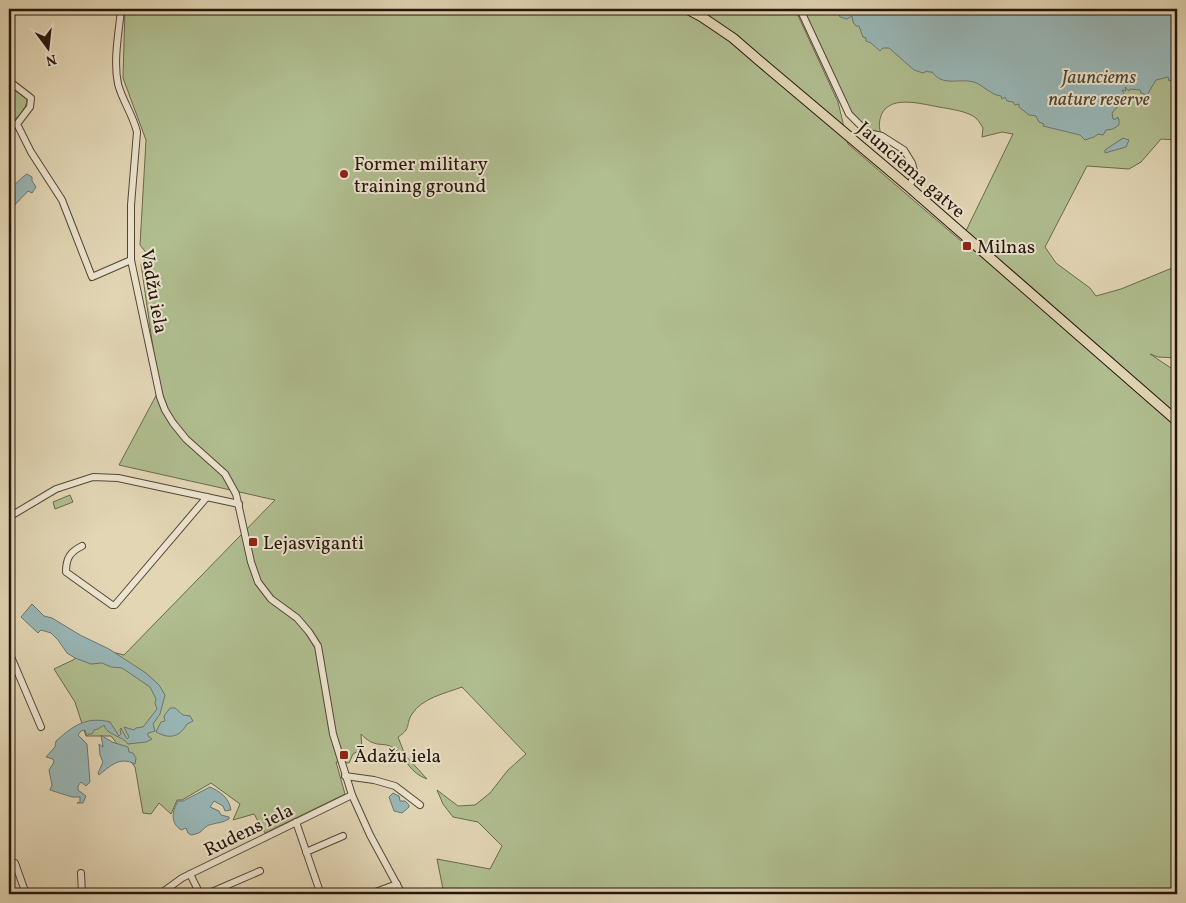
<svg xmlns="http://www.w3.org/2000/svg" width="1186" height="903" font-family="Vollkorn,serif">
	<rect width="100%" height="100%" fill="#e2d6b5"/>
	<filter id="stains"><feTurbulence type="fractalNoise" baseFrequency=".004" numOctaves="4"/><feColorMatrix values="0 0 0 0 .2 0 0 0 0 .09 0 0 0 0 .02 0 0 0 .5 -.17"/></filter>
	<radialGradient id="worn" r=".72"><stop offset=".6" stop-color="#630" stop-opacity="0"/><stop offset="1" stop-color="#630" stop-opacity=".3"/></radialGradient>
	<g fill="#b0be90" stroke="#6a6a4e">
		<path d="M125 9H795L838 102 848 144 961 241 1013 134 1002 132 982 137 983 128C981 125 979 121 976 118 967 111 950 109 939 107 921 104 886 93 880 119 879 125 879 128 881 134L866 127 854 118 801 9H1177V140L1161 139 1141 162 1129 169 1087 166 1045 247 1056 263 1090 288 1096 296 1121 289 1177 266V358L1158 357 1150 354 1177 372V894H444L437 859 490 869 502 846 478 822 453 817 443 804 437 790 458 806 475 805 490 793 508 770 526 754 462 687C446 693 422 698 412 714 405 725 412 728 398 737L405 755 427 779C410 773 407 760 396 750 387 742 381 746 374 743 369 742 364 737 361 734L362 749 353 754 349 763 336 762 345 794 265 833 254 814 233 820 240 804 211 783 182 800H177L171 814 159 803 151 814 143 813 135 767 111 736H86L75 702 54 669 73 660 92 647 124 655 275 500 119 465 159 390 141 264 148 255 140 245 146 140 123 78Z"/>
		<path d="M9 86 27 99C27 109 16 119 9 125Z"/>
		<polygon points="70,495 73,502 55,509 53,502"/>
	</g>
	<g fill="#99b7b7" stroke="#6b7772">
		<path d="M837 9H1177V100L1173 98 1174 94 1172 95 1174 86 1171 80 1169 81 1168 77 1156 80 1147 95 1141 93 1140 90 1130 89 1129 91 1125 87 1126 91 1122 90 1125 96 1118 99 1119 105 1112 113 1113 119H1116L1118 117V119H1119V125L1113 129 1106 130 1103 135 1098 134 1094 137 1085 140 1080 135 1043 126 1044 124 1039 122 1036 116 1029 115 1019 107V104L1015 105 1013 102 1007 101 1005 97 1002 99 1001 96C991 95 983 85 974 82 958 78 943 87 932 72H929L927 71 923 73 914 70 889 48H883L880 51 871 43 866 41V38L863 37 859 26H856L853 22 852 16 847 19 840 17Z"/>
		<polygon points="1123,138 1129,140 1126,147 1105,153 1105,150"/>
		<path d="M27 174 32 177V181L36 187 32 193 28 191 9 211V189C17 184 18 180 27 174Z"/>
		<path d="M32 604 44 616 52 618 80 635 109 649 146 673 159 685 165 695 160 714 153 724 155 731 148 733V736L152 739 146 742 128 744C123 736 106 735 104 725L98 729 94 730 92 734H89L87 736 85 730 81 731 78 735 87 744 90 782 86 786 81 782 78 786V790L86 796 83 803H77L80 802V797H72L50 790 52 785 49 770 54 762 53 759 46 757 55 747 56 741C73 726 86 716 110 722L119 736 121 734 120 729 121 728 127 739 129 737 124 727 134 730 136 728 143 727 157 709 155 703 156 699 150 687 122 668 111 667 102 663 91 664 75 658 67 653 58 640 51 633 41 630 38 633 21 617Z"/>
		<path d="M170 708H175L183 715 190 716 193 721 187 724C179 738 169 739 156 732L161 722 165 721 164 716Z"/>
		<path d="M101 735 112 742 128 747 129 752 133 753 136 758 135 764C120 756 110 766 99 775L98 773 103 762 100 755 99 744 103 747Z"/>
		<path d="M210 787C221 792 229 798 231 810L225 811 223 806 214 801 210 807 219 811 221 815 229 817V819C222 823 216 823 209 825 201 829 204 833 191 835L188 833 186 828 181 830C170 822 172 812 178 801H183Z"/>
		<polygon points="393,793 399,796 400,801 405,801 409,805 409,807 402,813 394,811 389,797"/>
	</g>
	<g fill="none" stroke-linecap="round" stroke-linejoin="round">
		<g stroke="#544636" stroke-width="8">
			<g id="minor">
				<path d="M121 9C119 32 113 60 118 84 122 100 133 115 137 132L131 205V260L160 397 165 410 173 423 186 439 225 474 236 494 251 562 258 582 271 599 297 618 309 632 318 646 333 734 352 795 370 835 402 894"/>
				<polyline points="800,9 849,114 868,133 882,136 904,150 912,163 915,174 909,187"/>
				<polyline points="9,81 31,98 30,107 17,124 31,152 62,200 92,277 131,260"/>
				<polyline points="9,517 56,489 93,477 118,478 239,504"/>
				<path d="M82 546C70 552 66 558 66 572L112 605H115L207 497"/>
				<polyline points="9,652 41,727"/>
				<polyline points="345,776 374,780 395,786 420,805"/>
				<polyline points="296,822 319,889"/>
				<polyline points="306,852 343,836"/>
				<polyline points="15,863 26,894"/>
				<polyline points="81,873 82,894"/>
				<polyline points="190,874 200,894"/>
				<polyline points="160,894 182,878 352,795"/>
				<polyline points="207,894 260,871"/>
				<polyline points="370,894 397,884"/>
			</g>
		</g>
		<g stroke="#25160b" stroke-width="11">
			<polyline id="major" points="687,9 702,17 733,38 762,63 909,187 1177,421"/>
		</g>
		<use href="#minor" stroke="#ece4cf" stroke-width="6"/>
		<use href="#major" stroke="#e2d6b5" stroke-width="9"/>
	</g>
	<g fill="#8f2418" stroke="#ece4cf" stroke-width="2">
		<circle cx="344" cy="174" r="5"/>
		<rect x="962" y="241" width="10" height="10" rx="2.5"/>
		<rect x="248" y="537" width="10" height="10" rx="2.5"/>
		<rect x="339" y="750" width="10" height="10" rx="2.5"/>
	</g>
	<g text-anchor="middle" stroke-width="4" stroke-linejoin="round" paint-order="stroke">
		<g font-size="19" font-style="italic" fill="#4f4833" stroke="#ece4cf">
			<text x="1099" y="83">Jaunciems<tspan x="1099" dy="22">nature reserve</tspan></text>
		</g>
		<g font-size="19" fill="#25160b" stroke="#ece4cf" text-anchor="start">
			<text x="354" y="170">Former military<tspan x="354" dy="22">training ground</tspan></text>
			<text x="977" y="253">Milnas</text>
			<text x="263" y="549">Lejasvīganti</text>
			<text x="354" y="762">Ādažu iela</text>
		</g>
		<g font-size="19" fill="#25160b" stroke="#ece4cf">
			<text transform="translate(912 169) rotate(41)" y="7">Jaunciema gatve</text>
			<text transform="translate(155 291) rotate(80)" y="7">Vadžu iela</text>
			<text transform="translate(248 829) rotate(-26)" y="7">Rudens iela</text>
		</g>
	</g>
	<rect width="1186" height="903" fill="none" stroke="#e2d6b5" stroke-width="30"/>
	<rect x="10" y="10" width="1166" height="883" fill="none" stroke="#25160b" stroke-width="2.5"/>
	<rect x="15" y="15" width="1156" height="873" fill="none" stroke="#25160b"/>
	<g transform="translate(48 48) rotate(165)" stroke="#ece4cf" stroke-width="4" paint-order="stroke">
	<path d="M0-4L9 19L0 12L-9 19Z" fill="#25160b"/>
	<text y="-8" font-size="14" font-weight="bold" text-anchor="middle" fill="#25160b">N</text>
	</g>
	<rect width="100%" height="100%" filter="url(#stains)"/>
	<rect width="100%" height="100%" fill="url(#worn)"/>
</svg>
